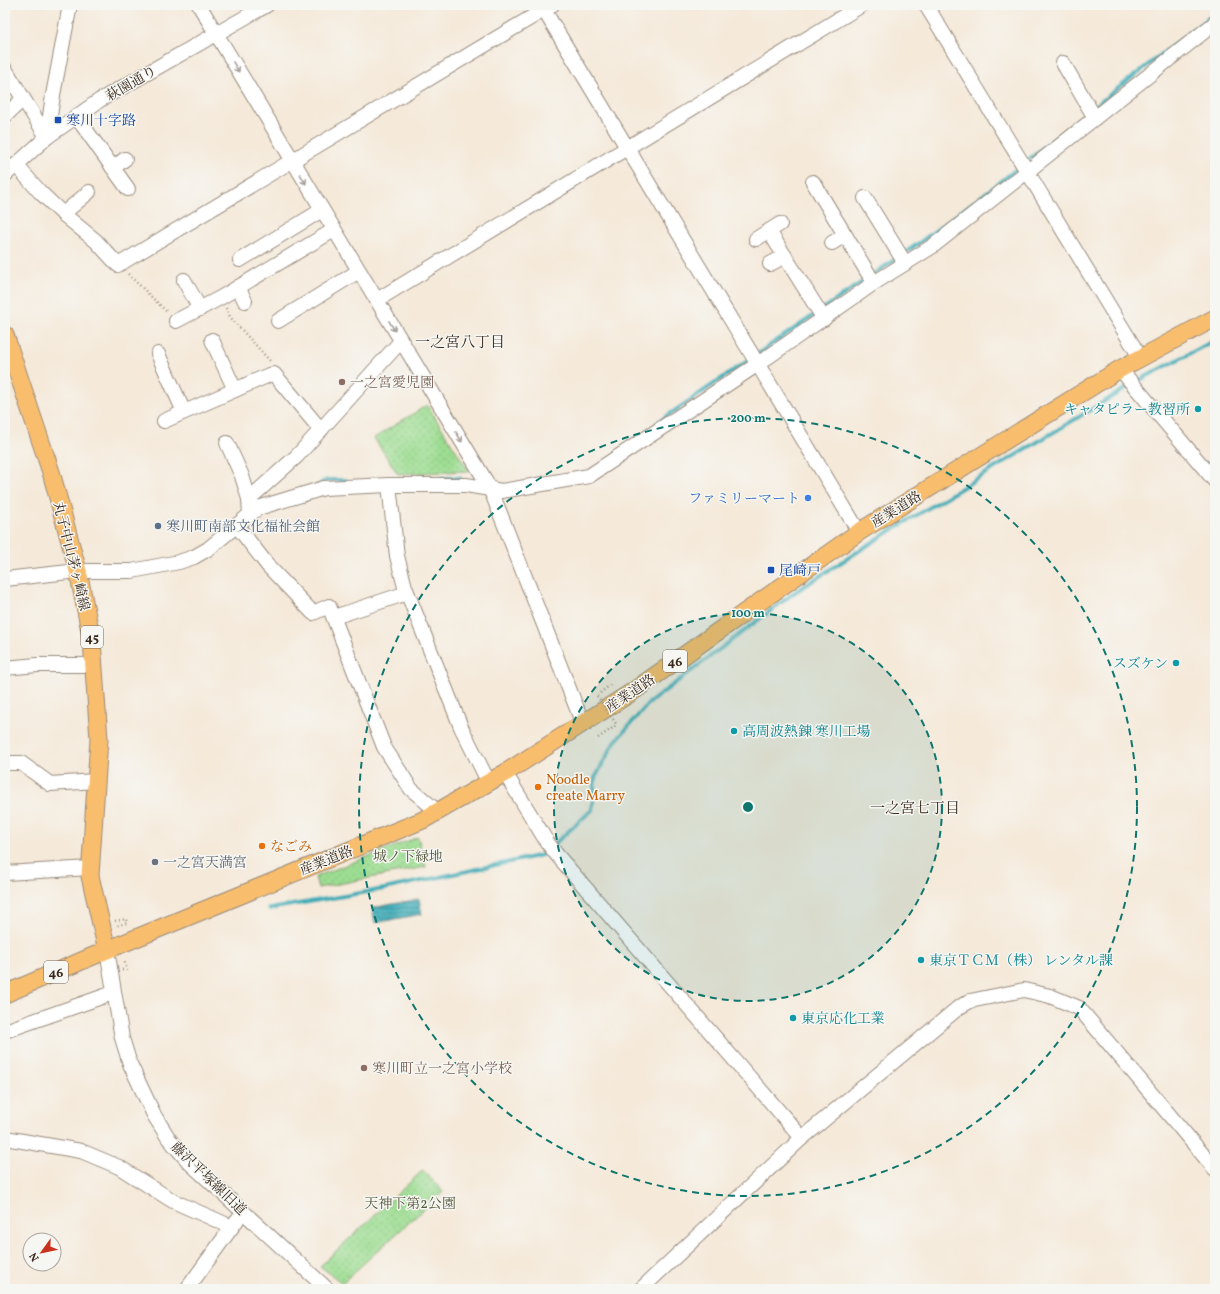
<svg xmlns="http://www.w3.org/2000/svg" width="1220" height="1294" font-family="Vollkorn,'Noto Serif JP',serif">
	<defs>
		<pattern id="green-dots" width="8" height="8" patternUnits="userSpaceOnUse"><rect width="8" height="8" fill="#9ddd92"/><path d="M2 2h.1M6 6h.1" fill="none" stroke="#88be7d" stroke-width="1.8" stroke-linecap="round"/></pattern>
		<pattern id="water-rules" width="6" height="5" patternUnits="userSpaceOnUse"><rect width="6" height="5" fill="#3cacb8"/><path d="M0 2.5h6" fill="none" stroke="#348c95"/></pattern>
	</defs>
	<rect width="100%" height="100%" fill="#f6f6f2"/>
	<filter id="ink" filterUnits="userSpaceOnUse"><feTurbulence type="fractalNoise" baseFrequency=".025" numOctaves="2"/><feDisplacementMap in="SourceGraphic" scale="8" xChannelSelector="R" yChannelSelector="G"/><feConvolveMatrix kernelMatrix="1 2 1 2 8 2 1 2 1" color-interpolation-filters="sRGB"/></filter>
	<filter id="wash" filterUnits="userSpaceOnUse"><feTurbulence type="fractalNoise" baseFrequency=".012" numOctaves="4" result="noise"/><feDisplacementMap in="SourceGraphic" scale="16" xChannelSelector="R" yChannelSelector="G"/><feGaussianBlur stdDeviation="0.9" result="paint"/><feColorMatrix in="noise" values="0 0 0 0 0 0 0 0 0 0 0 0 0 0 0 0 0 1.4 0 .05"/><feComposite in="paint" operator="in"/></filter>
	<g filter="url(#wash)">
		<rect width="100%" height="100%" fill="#f5e9d9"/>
		<g fill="url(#green-dots)" stroke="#6c8458">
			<polygon points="427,405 469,471 398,474 374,438"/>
			<polygon points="418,837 426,867 318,888 315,877"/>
			<polygon points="423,1170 443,1192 342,1283 320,1266"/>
		</g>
		<polygon fill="url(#water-rules)" stroke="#3c6b6b" points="419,899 422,914 375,923 372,908"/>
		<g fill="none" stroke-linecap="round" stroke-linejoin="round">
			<g stroke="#3cacb8" stroke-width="4">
				<polyline points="1136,382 1215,340"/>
				<polyline points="657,423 919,243 999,183 1099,103 1215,13"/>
				<polyline points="441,478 460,478"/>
				<polyline points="321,483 327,480 346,480"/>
				<polyline points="269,909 384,889 542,855 592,810 595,778 614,743 649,703 795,592 879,538 1130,386"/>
			</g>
		</g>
	</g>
	<g filter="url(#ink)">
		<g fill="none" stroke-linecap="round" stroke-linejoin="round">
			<g stroke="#988a7c" stroke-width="16">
				<g id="minor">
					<polyline points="199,5 490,488 583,724"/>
					<polyline points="541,5 859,532"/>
					<polyline points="926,5 1140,357"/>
					<polyline points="1063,63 1095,118"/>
					<polyline points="5,69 47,137"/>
					<polyline points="5,116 23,99"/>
					<polyline points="76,116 128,189"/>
					<polyline points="47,137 53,95 70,5"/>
					<polyline points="16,165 40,192 63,214 96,241 118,265 552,5"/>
					<polyline points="113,168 125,159"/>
					<polyline points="5,175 47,137 100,100 267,5"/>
					<polyline points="813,182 874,283"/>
					<polyline points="865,198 905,263"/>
					<polyline points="63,214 89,192"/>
					<polyline points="769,231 824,319"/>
					<polyline points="756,239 780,224"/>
					<polyline points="832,243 845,235"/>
					<polyline points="240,260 322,210"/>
					<polyline points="770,264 785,256"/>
					<polyline points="184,280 200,309"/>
					<polyline points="238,287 245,301"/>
					<polyline points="377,300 862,5"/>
					<polyline points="176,321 220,298 334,230"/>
					<polyline points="278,321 359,271"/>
					<polyline points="212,340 235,390"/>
					<polyline points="158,354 184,412"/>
					<polyline points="1120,369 1215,481"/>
					<polyline points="164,421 269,375 274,374 321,430"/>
					<polyline points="227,443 242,476 249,499"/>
					<polyline points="389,485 397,556 405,587 461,727 489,783"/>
					<polyline points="250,515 249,499 297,456 401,341"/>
					<polyline points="237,526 269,567 313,613 329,606 384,747 411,789 438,812"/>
					<polyline points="5,579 78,571 132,571 179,562 194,557 208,549 258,508 324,488 389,485 466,485 502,491 589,476 758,364 874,283 933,246 1215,23"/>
					<polyline points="334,617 407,593"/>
					<polyline points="5,668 37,665 94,665"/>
					<polyline points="5,763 21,763 50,784 96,781"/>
					<polyline points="505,773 547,842 557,855 802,1138"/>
					<polyline points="5,873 91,868"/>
					<polyline points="107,950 122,1038 130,1064 154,1115 169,1139 189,1162 327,1289"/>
					<polyline points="5,1031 113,993"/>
					<polyline points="5,1138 81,1151 119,1167 173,1201 232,1227"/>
					<polyline points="187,1289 237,1220"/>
					<polyline points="641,1289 802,1138 958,1008 970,1001 1024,990 1050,996 1079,1008 1215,1169"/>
				</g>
			</g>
			<g stroke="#988a7c" stroke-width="19">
				<g id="major">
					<polyline points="5,335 51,472 78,571 92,641 99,739 90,876 107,950"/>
					<polyline points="5,994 107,950 423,820 505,773 632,692 859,532 1120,369 1215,318"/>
				</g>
			</g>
			<g stroke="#988a7c" stroke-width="2.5" stroke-dasharray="1 3" stroke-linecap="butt">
				<polyline points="128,274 167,312"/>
				<polyline points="226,308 230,317 271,362"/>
				<polyline points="600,693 610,685"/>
				<polyline points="598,738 617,725"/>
				<polyline points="115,921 126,919 127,923 115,926"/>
				<polyline points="122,970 127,970 124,960"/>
			</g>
			<use href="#minor" stroke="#fff" stroke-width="14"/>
			<use href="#major" stroke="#f9be6d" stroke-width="17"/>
			<polyline stroke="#988a7c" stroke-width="2.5" stroke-dasharray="1 3" stroke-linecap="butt" points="597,696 617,725"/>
		</g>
		<defs><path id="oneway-shaft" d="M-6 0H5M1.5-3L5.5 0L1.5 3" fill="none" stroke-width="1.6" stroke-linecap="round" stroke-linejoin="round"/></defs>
		<g stroke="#a79f9a">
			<use href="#oneway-shaft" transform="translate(236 67) rotate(59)"/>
			<use href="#oneway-shaft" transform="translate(303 179) rotate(59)"/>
			<use href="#oneway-shaft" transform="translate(392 326) rotate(59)"/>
			<use href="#oneway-shaft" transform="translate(459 437) rotate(59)"/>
		</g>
	</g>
	<circle cx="748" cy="807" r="194" fill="#0f766e" fill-opacity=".12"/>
	<g fill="none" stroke="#0f766e" stroke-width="2" stroke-dasharray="7 5">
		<circle cx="748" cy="807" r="194"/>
		<circle cx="748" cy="807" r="389"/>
	</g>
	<g fill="#1a4fb4" stroke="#f6f6f2" stroke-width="1.5">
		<rect x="54" y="116" width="8" height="8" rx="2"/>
		<rect x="767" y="566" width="8" height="8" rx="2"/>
	</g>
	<g fill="#8d6e63" stroke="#f6f6f2" stroke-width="1.5">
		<circle cx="342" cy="382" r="4"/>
		<circle cx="364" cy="1068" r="4"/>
	</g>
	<g fill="#0f9aa8" stroke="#f6f6f2" stroke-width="1.5">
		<circle cx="1198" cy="409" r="4"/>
		<circle cx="1176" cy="663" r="4"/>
		<circle cx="734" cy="731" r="4"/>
		<circle cx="921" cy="960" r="4"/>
		<circle cx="793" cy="1018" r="4"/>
	</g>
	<circle fill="#3f7fe0" stroke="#f6f6f2" stroke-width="1.5" cx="808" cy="498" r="4"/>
	<circle fill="#5c6f8a" stroke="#f6f6f2" stroke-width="1.5" cx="158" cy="526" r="4"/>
	<g fill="#e8710a" stroke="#f6f6f2" stroke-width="1.5">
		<circle cx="538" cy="787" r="4"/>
		<circle cx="262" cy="846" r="4"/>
	</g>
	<circle fill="#6b7280" stroke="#f6f6f2" stroke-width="1.5" cx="155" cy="862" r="4"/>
	<g text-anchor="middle" stroke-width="3" stroke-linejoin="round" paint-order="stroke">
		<g fill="#f6f6f2" stroke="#73675e" stroke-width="1">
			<rect x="81" y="626" width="22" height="22" rx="3"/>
			<rect x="663" y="650" width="24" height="22" rx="3"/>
			<rect x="44" y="961" width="24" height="22" rx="3"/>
		</g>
		<g font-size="13" font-weight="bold" fill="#3b2a1e">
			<text x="92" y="642">45</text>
			<text x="675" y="666">46</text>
			<text x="56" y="977">46</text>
		</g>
		<g font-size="14" fill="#3b2a1e" stroke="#f6f6f2">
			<text transform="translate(131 83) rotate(-30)" y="5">萩園通り</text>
			<text transform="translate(896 509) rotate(-32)" y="5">産業道路</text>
			<text transform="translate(72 556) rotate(76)" y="5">丸子中山茅ヶ崎線</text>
			<text transform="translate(630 693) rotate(-34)" y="5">産業道路</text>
			<text transform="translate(326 860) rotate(-22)" y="5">産業道路</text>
			<text transform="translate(209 1178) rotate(44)" y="5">藤沢平塚線旧道</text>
		</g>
		<g font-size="14" fill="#164399" stroke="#f6f6f2" text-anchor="start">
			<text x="66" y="125">寒川十字路</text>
			<text x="779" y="575">尾崎戸</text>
		</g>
		<g font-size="14" fill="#785e54" stroke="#f6f6f2" text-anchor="start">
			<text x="350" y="387">一之宮愛児園</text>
			<text x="372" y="1073">寒川町立一之宮小学校</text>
		</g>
		<g font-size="14" fill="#0d838f" stroke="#f6f6f2" text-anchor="start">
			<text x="1190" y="414" text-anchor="end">キャタピラー教習所</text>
			<text x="1168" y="668" text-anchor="end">スズケン</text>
			<text x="742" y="736">高周波熱錬 寒川工場</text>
			<text x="929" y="965">東京ＴＣＭ（株） レンタル課</text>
			<text x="801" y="1023">東京応化工業</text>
		</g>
		<g font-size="14" fill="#366cbe" stroke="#f6f6f2" text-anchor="end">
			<text x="800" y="503">ファミリーマート</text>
		</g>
		<g font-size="14" fill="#4e5e75" stroke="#f6f6f2" text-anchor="start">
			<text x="166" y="531">寒川町南部文化福祉会館</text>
		</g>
		<g font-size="14" fill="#c56008" stroke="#f6f6f2" text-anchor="start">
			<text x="546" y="784">Noodle<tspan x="546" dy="16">create Marry</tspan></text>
			<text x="270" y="851">なごみ</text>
		</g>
		<g font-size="14" fill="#54573b" stroke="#f6f6f2">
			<text x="408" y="861">城ノ下緑地</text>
			<text x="410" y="1208">天神下第2公園</text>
		</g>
		<g font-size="14" fill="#5b616d" stroke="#f6f6f2" text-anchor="start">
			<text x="163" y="867">一之宮天満宮</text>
		</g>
		<g font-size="15" fill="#3b2a1e" stroke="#f6f6f2">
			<text x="460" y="347">一之宮八丁目</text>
			<text x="915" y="813">一之宮七丁目</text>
		</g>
	</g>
	<circle cx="748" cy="807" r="6" fill="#0f766e" stroke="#f6f6f2" stroke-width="2"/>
	<g font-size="12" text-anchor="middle" font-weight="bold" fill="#0f766e" stroke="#f6f6f2" stroke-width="3" stroke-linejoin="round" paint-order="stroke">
		<text x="748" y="422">200 m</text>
		<text x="748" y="617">100 m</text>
	</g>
	<rect width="1220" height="1294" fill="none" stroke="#f6f6f2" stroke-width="20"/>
	<g transform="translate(42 1252) rotate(237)"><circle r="19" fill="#f6f6f2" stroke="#aba49d"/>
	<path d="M0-3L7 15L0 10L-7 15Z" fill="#c8321e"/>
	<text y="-6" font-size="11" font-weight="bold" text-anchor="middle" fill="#3b2a1e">N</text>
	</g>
</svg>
